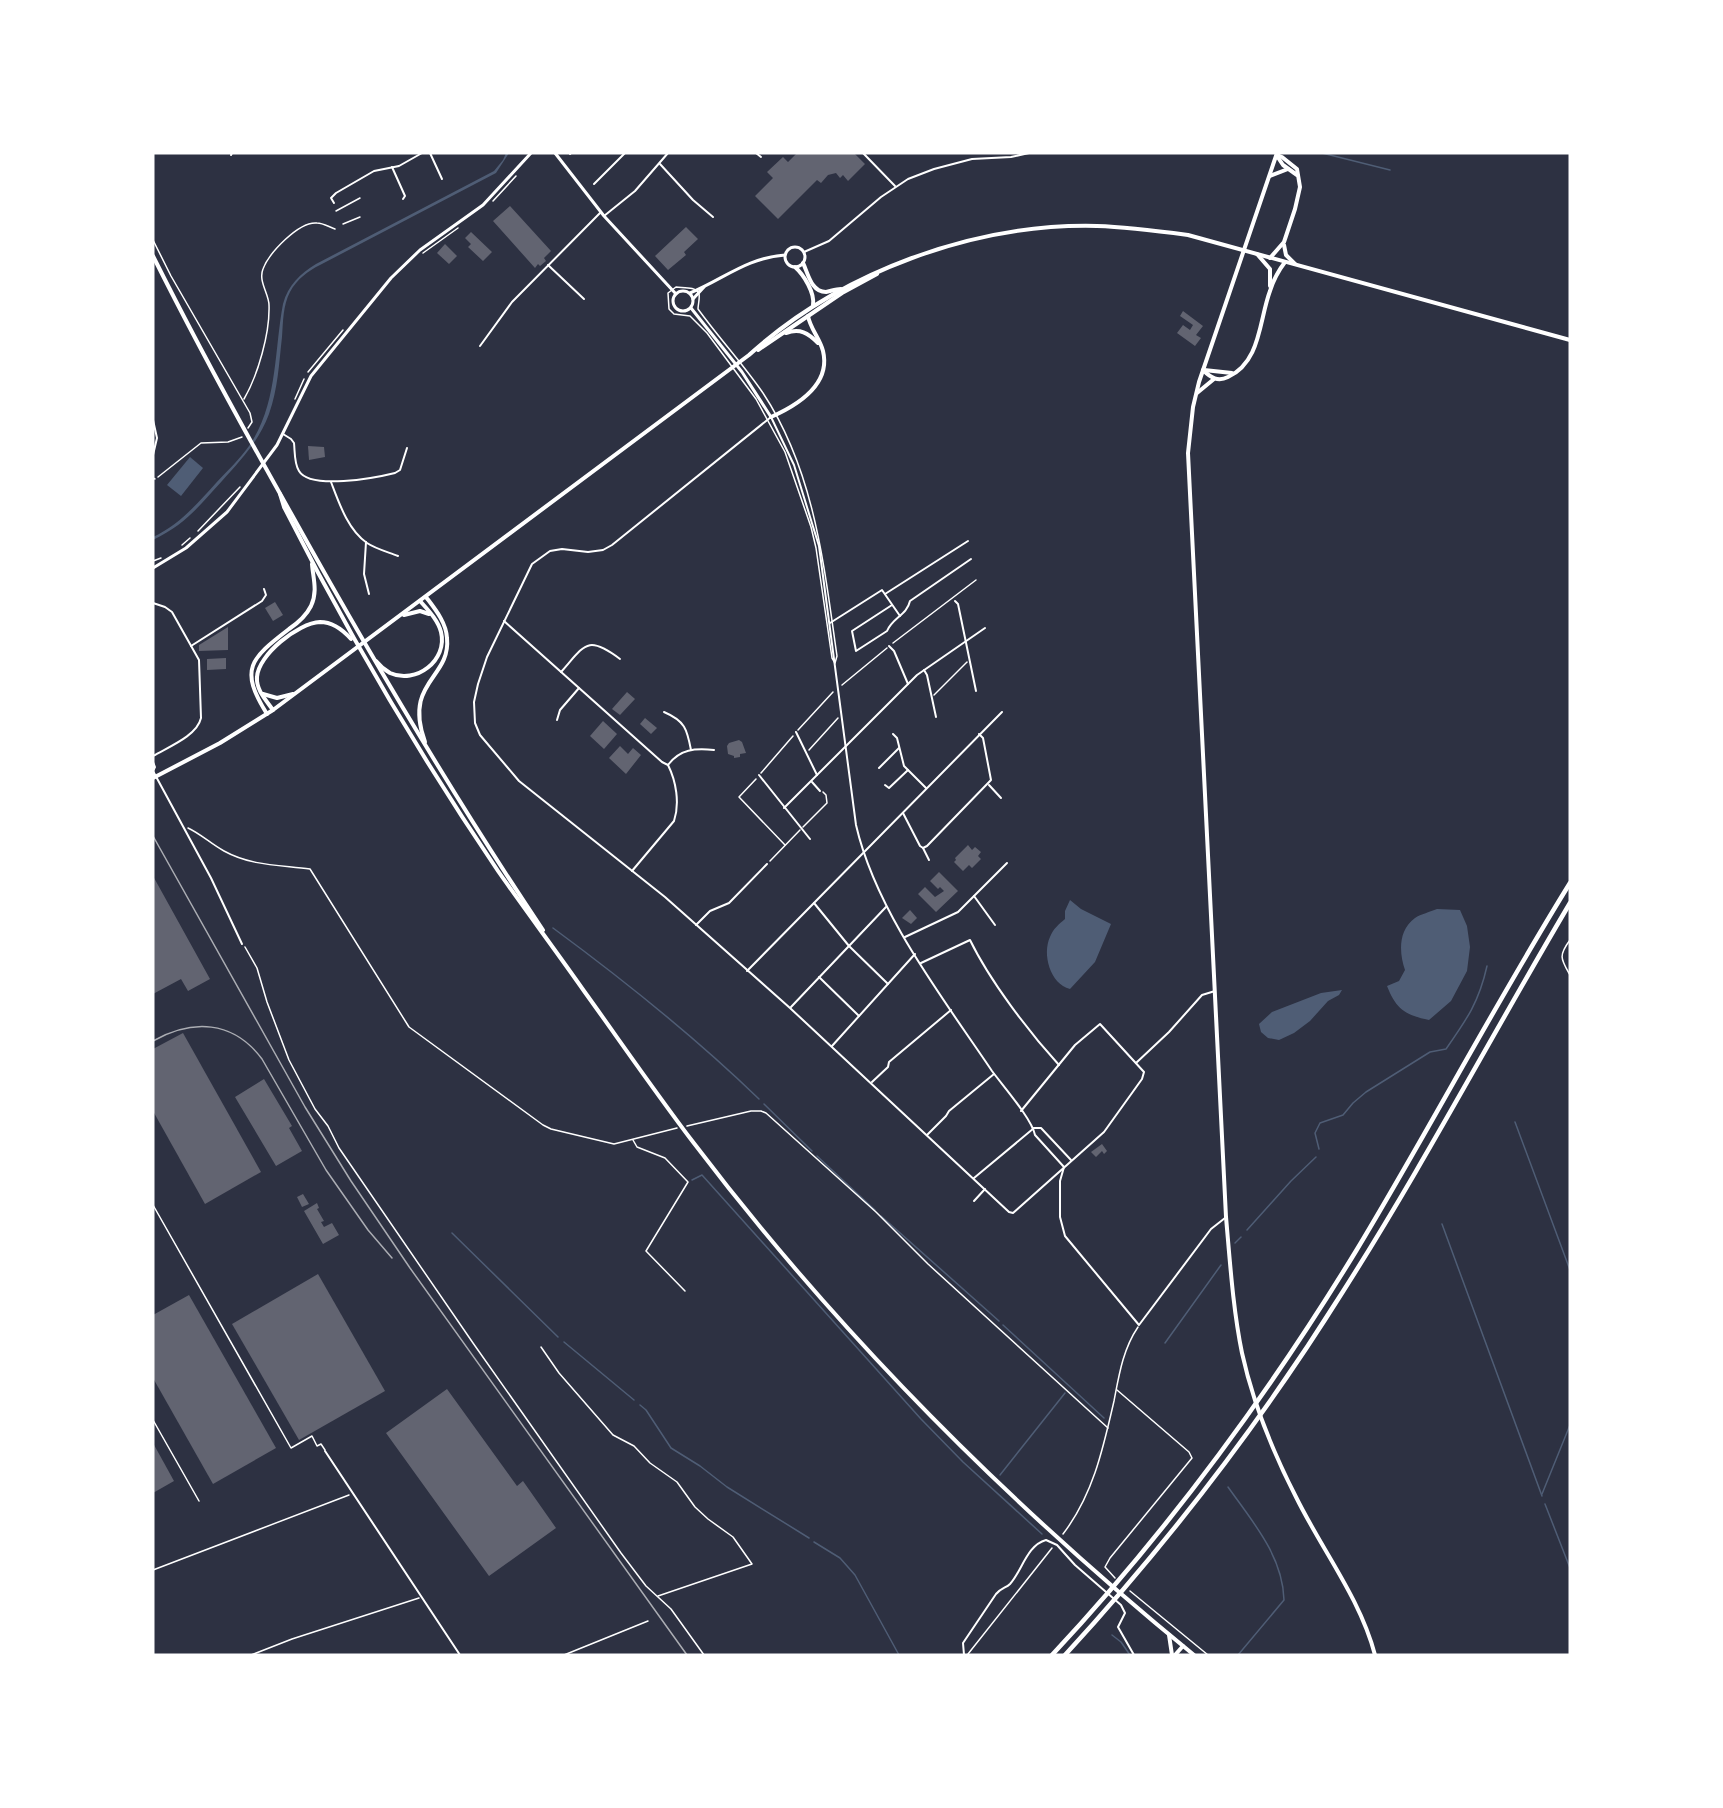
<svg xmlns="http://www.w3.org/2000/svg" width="1723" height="1808" font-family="'Exo 2',sans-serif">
	<rect width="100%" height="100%" fill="#2d3142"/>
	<g fill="#4f5d75">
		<path d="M506 153H509L496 173 320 265C308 271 297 279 290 292 283 305 283 322 282 337 279 363 278 389 269 414 259 441 241 460 222 481 198 507 186 524 153 540V537C179 525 197 504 216 483 227 471 240 459 249 446 278 404 274 351 283 304 288 285 300 274 316 264L494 171 503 160Z"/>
		<polygon points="190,457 203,468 181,496 167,485"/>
		<path d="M1070 900 1081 909 1111 924 1095 962 1070 989C1050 984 1042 954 1050 937 1053 929 1059 924 1065 919V911Z"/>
		<path d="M1437 909 1460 910 1467 926 1470 947 1467 971 1451 1001 1429 1020C1405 1015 1396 1009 1387 986L1399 981 1405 970C1399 953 1398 930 1415 918 1421 914 1430 912 1437 909Z"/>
		<polygon points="1342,990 1339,995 1328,1001 1310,1021 1294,1033 1279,1040 1268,1038 1261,1032 1259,1024 1272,1012 1321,993"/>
	</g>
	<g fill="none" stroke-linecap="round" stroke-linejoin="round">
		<g stroke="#4f5d75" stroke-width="1.5">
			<polyline points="1322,153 1390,170"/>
			<path d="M553 928C625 981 695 1037 759 1099"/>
			<polyline points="764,1104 812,1151"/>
			<polyline points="1515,1122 1570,1270"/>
			<path d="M1319 1149 1315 1133 1320 1123 1343 1115 1353 1103 1366 1092 1430 1052 1446 1049C1467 1019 1479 1002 1487 966"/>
			<polyline points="817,1156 875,1210"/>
			<polyline points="692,1180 702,1175 921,1419 963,1462 1042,1534"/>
			<polyline points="881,1216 999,1321"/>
			<polyline points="1442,1224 1542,1496"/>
			<polyline points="1247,1230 1291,1181 1316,1157"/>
			<polyline points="452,1233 558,1337"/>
			<polyline points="1235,1243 1241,1237"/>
			<polyline points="1003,1325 1104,1418"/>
			<polyline points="564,1342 634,1400"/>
			<polyline points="1165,1343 1221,1265"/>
			<polyline points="640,1405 646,1410 671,1448 700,1466 727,1487 809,1538"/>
			<polyline points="1000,1475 1065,1393"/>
			<path d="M1228 1487C1252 1521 1283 1556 1284 1600L1238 1655"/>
			<polyline points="1542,1494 1570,1425"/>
			<polyline points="1545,1504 1570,1568"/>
			<polyline points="814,1542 840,1558 855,1575 899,1655"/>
			<polyline points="1112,1635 1121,1642 1130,1655"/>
		</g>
	</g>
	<g fill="#626471">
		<polygon points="797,153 854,153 865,164 848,181 843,175 840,178 836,173 828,175 821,183 817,180 778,219 755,196 773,178 767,172 783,157 788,162"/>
		<polygon points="510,206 551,251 544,258 546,261 540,266 538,264 535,268 493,221"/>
		<polygon points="686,227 698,239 684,252 686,255 668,270 655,256"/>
		<polygon points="471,232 492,252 483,261 468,247 471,244 465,238"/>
		<polygon points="445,244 457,256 449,264 437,253"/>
		<polygon points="1183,311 1203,326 1196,335 1201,338 1195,346 1177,333 1183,325 1190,330 1193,325 1180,316"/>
		<polygon points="308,446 324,447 325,457 309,460"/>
		<polygon points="275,602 283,615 273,621 265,608"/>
		<polygon points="228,627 228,650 199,651 199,645"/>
		<polygon points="226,658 226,669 207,670 207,659"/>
		<polygon points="627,692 635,699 620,715 612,709"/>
		<polygon points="645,718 657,728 651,734 640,724"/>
		<polygon points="603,721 617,734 604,749 590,736"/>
		<polygon points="739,740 742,742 746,753 740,754 740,757 734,758 734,756 728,754 727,746 729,743"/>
		<polygon points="620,746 628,754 633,748 641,755 626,774 609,758"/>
		<polygon points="968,845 972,850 975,847 981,852 978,856 981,859 972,868 969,865 963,871 954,862 956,860 955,858"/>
		<polygon points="939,872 958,891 936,912 918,894 925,887 935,897 944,891 940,887 938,889 930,881"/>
		<polygon points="153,876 210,979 188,991 181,979 153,994"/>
		<polygon points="910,910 917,918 911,924 902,918"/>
		<polygon points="183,1033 261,1172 205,1204 153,1111 153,1049"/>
		<polygon points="264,1079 292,1126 289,1128 302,1151 276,1166 235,1097"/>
		<polygon points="1102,1144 1107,1151 1104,1154 1102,1151 1096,1157 1091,1152"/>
		<polygon points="303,1194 309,1204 302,1207 297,1197"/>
		<polygon points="317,1203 319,1208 317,1209 324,1221 321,1222 324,1227 332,1223 339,1235 323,1244 304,1211"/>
		<polygon points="318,1274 385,1391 299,1440 232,1324"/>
		<polygon points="189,1295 276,1448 213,1484 153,1378 153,1315"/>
		<polygon points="447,1389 517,1486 523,1481 556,1528 489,1576 386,1433"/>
		<polygon points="153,1443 174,1481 153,1493"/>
	</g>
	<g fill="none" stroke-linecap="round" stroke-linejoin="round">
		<g stroke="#fff" stroke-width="1.5">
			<polyline points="493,201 516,176"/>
			<polyline points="153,240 171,276 250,413 252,422 248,428"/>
			<polyline points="423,253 458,228"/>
			<path d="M676 287C683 288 696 286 699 294 700 298 698 305 698 309 719 338 743 364 763 393 815 472 824 566 837 656L835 663 832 658 816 548 811 527 785 452 756 399 707 333 690 316 674 314 669 309 668 293Z"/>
			<polyline points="308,372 343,330"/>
			<path d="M244 399C258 375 270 333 269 305 269 294 258 281 263 269 269 253 299 221 317 223 323 223 329 227 335 229"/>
			<polyline points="295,399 304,379"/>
			<polyline points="158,477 201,443 228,442 242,437"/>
			<polyline points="198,531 240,487"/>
			<polyline points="182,545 190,538"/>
			<polyline points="153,561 161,558"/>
			<polyline points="893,643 976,580"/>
			<polyline points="842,685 887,648"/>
			<polyline points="934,695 967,662"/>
			<polyline points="798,730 833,692"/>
			<polyline points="809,750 838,718"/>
			<polyline points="761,773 793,736"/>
			<polyline points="756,779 739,797 785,845"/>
			<polyline points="803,827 827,803 826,795 823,792"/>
			<path d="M188 828C201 834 211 844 224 851 251 866 280 865 310 869L409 1027 543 1125 551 1129 614 1144 677 1128"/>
			<polyline points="770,861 800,830"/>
			<path d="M1570 940C1558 956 1561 959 1570 975"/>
			<polyline points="245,947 257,968 267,1002 289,1060 315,1109 328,1126 339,1148 473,1343 621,1553 646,1586 671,1609 704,1655"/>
			<polyline points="687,1126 751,1111 761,1111 766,1113 876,1212 928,1264 1108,1428"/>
			<polyline points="633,1140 637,1147 665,1158 688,1182 646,1251 685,1291"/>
			<polyline points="541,1347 559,1373 613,1435 634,1446 650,1463 677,1482 695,1507 708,1519 733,1537 752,1564 658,1596"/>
			<path d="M1063 1534C1093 1495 1103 1449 1114 1401 1119 1375 1123 1349 1138 1327"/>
			<polyline points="153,1570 349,1495"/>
			<polyline points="1115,1578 1105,1567 1110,1558 1192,1458 1189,1452 1117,1390"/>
			<polyline points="1130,1591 1208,1655"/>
			<polyline points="968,1654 1052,1548"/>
			<polyline points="251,1655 292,1639 419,1598"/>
			<polyline points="564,1655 648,1621"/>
		</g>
		<g stroke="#fff" stroke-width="1.5">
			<polyline points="336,211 360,198"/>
			<polyline points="343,224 360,217"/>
			<polyline points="153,478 155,479"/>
			<polyline points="153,1205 291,1448 312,1436 317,1446 321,1444 325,1450"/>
			<polyline points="153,1420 199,1501"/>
		</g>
		<g stroke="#fff" stroke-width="2">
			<polyline points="430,153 442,179"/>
			<polyline points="756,153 761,157"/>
			<polyline points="863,153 895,186"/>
			<polyline points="570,154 571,153"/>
			<polyline points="231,155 232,153"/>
			<polyline points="660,164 693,200 713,217"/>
			<polyline points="392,167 405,196 403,199"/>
			<polyline points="594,184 625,153"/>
			<polyline points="334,203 331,198 336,193 374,171 399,166 422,153"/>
			<polyline points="604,216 635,191 668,153"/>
			<polyline points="804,252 829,241 881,197 908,179 934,169 972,159 1011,157 1029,153"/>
			<polyline points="548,265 584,299"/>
			<polyline points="480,346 512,302 600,213"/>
			<polyline points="153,420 157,438 153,455"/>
			<path d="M283 434 291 439 294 443C295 452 294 463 299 471 310 490 375 478 395 473L400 470 407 448"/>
			<path d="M331 482C339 503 348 530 367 543 376 549 388 552 398 556"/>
			<polyline points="366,542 364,574 369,594"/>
			<polyline points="885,594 968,541"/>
			<polyline points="955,601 958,604 976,691"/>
			<path d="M153 603 165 607 172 612 199 660 201 718C197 736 168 747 153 756"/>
			<path d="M892 605 852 631 856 651 887 631C892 618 907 615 910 601L971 559"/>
			<path d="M504 621 662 762 668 765C676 781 680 803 674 821L632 871"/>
			<polyline points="830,623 882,590 900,616"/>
			<polyline points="191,646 262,601 266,595 264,589"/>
			<polyline points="889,646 894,651 908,684"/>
			<polyline points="924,670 927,675 936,717"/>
			<path d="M561 672C585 645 587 634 620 659"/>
			<path d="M664 712C685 721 687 729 691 750"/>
			<polyline points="557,720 560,710 579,688"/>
			<polyline points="796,732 817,775"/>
			<polyline points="893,734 897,738 904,766 926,788"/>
			<polyline points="153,762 155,767 153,771"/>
			<path d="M668 765C680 749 695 748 714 750"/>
			<polyline points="879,768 899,748"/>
			<polyline points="153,771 211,878 242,944"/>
			<polyline points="759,775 810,839"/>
			<polyline points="812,782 820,791"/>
			<polyline points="885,785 889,788 908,770"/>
			<polyline points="989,785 1001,798"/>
			<polyline points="784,808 917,675 985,628"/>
			<polyline points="903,813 920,846 923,848 927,846 991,780 983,738 979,734"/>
			<polyline points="923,848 929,860"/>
			<polyline points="974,896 995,925"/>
			<polyline points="814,903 849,946 888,984"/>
			<polyline points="696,925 710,911 729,903 767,864"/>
			<polyline points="905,937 958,912 1007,863"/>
			<path d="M921 963 970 940C990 981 1028 1031 1059 1065"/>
			<polyline points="747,971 1002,712"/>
			<polyline points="819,977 859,1016"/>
			<polyline points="791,1007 886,907"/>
			<polyline points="832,1046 915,954"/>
			<polyline points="1136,1063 1169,1032 1202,995 1215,991"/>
			<polyline points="872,1082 888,1067 889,1062 951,1010"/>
			<path d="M1021 1111 1075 1045 1100 1024 1144 1072 1142 1079 1104 1132 1013 1213 1009 1212 790 1008 665 897 519 781 480 735 475 723 474 702 478 684 487 657 532 564 550 551 562 549 588 552 603 550 612 545 771 417 794 465 819 546 856 825C876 912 943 998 992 1071 1003 1086 1032 1119 1035 1135L1064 1167"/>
			<polyline points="1034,1128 1041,1128 1071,1160"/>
			<polyline points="927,1135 946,1116 949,1111 994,1074"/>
			<polyline points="1064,1167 1060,1181 1060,1217 1065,1236 1139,1325 1211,1229 1225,1218"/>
			<polyline points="974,1178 1034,1128"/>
			<polyline points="974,1201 985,1189"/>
			<polyline points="325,1451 460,1655"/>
			<path d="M964 1655 963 1643 996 1594C1001 1588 1006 1588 1010 1584 1022 1571 1027 1545 1046 1540L1057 1545 1075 1565 1121 1605 1125 1613 1118 1627 1134 1655"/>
		</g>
		<g stroke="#fff" stroke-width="3">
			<polyline points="555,153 604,216 676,294"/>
			<circle cx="795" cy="257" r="10"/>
			<circle cx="683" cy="301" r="10"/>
			<path d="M690 293C724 279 746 258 785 255"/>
			<polyline points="693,299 704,287"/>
			<polyline points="691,308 742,372 771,417"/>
			<polyline points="153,568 186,548 227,512 277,445 311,376 391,278 420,250 483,205 531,153"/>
		</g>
		<g stroke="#fff" stroke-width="4">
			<path d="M1277 153 1199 382 1193 407 1188 453 1226 1217C1230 1262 1233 1309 1242 1353 1253 1403 1273 1452 1296 1497 1322 1550 1360 1598 1375 1655"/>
			<polyline points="1277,156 1283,165 1297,175"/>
			<polyline points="1270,176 1288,169"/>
			<polyline points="1284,245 1286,255 1295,264"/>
			<polyline points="1257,254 1270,269 1270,286"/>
			<polyline points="1270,258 1284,242 1295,209 1300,187 1297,169 1282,157 1277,155"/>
			<path d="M1203 370C1211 378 1218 382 1228 377 1261 362 1259 320 1270 291 1273 281 1279 270 1285 262"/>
			<polyline points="1204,370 1232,373"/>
			<polyline points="1197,393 1214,379"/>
			<polyline points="1169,1635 1172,1655"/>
			<polyline points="1175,1655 1183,1646"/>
		</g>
		<g stroke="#fff" stroke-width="4">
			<path d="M153 256C197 344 244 430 292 515 371 657 453 796 543 930"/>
			<path d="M803 263C808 273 811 292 826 292 831 291 836 289 841 289"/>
			<path d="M795 267C804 275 815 293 813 305"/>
			<path d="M786 333C800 328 808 333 818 343"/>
			<polyline points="758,350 842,293 877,274"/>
			<path d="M771 417C798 405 831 384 823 351 820 339 810 328 808 316"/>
			<path d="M280 494 284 507C347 632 419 754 498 871 526 911 556 951 584 991 620 1041 655 1092 693 1142 837 1332 1009 1504 1194 1655"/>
			<polyline points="404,615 420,611 429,614"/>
			<path d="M376 661C380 666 385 670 390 673 416 685 448 660 441 632 438 620 428 610 420 601"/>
			<polyline points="263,694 277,698 293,694"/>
			<path d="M273 710C266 700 256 690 257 677 258 655 298 623 320 622 333 622 343 630 351 639"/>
			<path d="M267 714C239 669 250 659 289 629 298 623 306 616 311 606 318 591 313 578 312 564"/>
			<path d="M425 742C403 681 451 679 447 638 446 622 435 609 426 597"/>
			<path d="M153 778 220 743 273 710 749 355C841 272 974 223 1097 226 1128 227 1158 231 1188 235L1570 340"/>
		</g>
		<g stroke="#fff" stroke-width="4.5">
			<path d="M1052 1655C1167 1532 1268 1395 1356 1251 1429 1130 1495 1004 1570 883"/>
			<path d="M1065 1655C1168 1543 1261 1422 1342 1293 1423 1166 1493 1033 1570 903"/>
		</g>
		<g stroke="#abadb3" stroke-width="1.5">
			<polyline points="153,836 305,1107 351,1181 410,1268 687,1655"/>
			<path d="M153 1041C192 1019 233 1020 262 1059L326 1170 368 1230 392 1258"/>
		</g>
	</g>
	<rect width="1723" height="1808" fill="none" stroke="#ffffff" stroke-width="309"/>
</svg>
